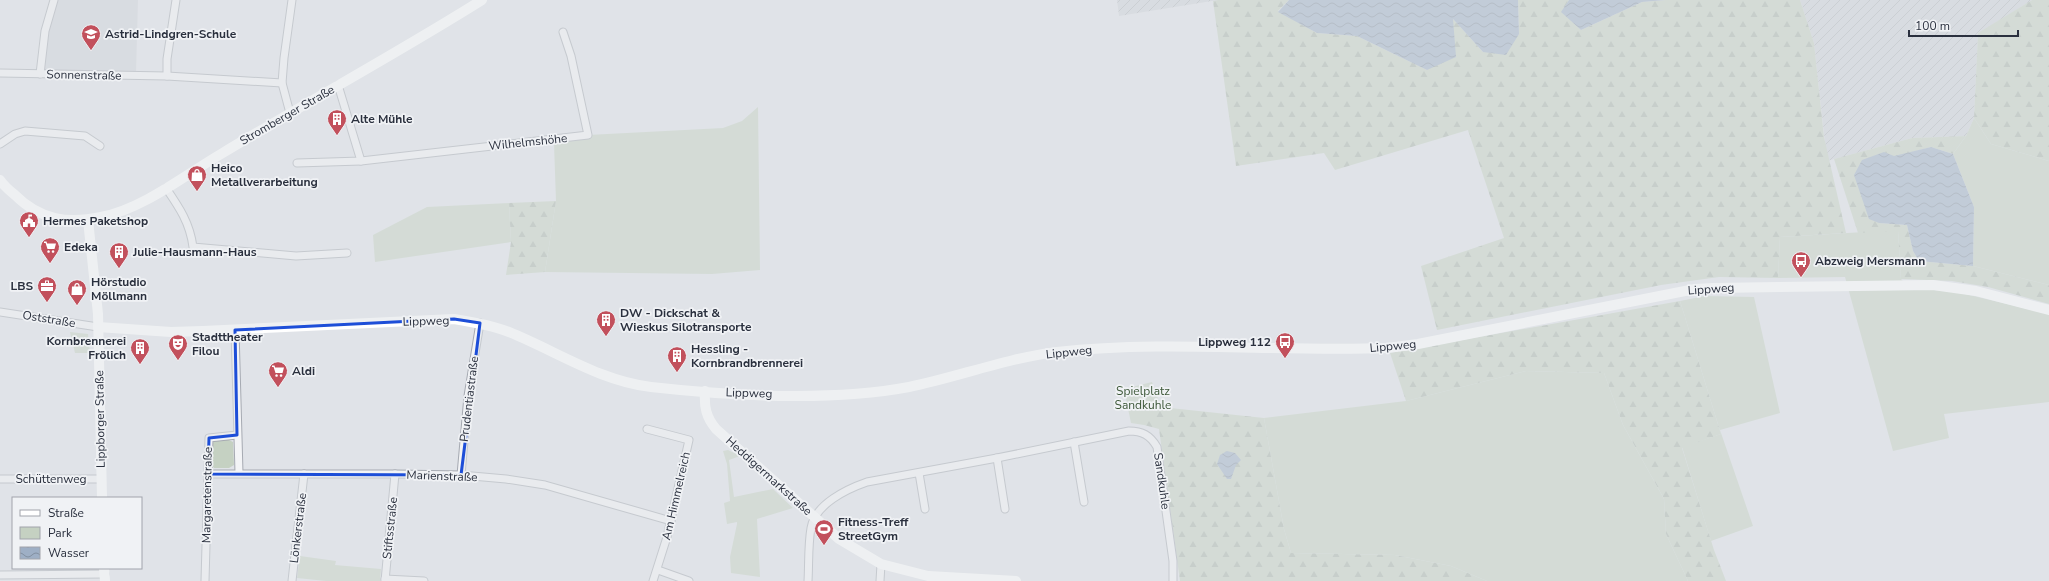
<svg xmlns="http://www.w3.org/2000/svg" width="2049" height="581" font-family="'Nunito Sans',sans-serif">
	<defs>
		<pattern id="industrial-furrows" width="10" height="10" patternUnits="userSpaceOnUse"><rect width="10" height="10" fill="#cfd2d9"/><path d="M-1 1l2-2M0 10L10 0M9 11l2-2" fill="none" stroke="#b2b5bb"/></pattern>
		<pattern id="forest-firs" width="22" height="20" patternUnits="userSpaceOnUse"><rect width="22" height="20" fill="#c5d1c2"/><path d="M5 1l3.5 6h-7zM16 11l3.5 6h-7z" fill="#a9b4a8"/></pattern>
		<pattern id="water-waves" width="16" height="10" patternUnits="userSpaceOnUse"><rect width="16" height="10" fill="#9eafc5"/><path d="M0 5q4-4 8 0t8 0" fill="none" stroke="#818fa1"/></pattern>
	</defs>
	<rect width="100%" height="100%" fill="#e0e3e8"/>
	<polygon fill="#cfd2d9" points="57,0 138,0 136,73 42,72 48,29"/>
	<g fill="url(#industrial-furrows)">
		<polygon points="1117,0 1218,0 1119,16"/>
		<polygon points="1800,0 2032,0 1978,34 1974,118 1966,136 1912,138 1827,161 1814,43"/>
	</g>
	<g fill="#c5d1c2">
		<polygon points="758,107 760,270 712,274 545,272 556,201 554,144 588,135 723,128 742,121"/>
		<polygon points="1974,118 1991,144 2049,161 2049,285 1973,266 1974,207 1953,154 1966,136"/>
		<polygon points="509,203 511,242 375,262 373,235 427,207"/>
		<polygon points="1898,230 1901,279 1910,288 1957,292 2049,314 2049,402 1944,414 1949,438 1893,451 1845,277 1778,278 1780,237"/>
		<polygon points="1705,296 1754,297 1780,413 1720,430 1753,526 1711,541 1682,447 1721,434 1680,301"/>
		<polygon points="70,332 88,334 90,353 75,353"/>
		<polygon points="1526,371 1604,373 1623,425 1664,499 1666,534 1688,581 1487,581 1451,566 1395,555 1291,553 1284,529 1264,418 1406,401"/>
		<polygon points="1152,382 1161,407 1144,411 1144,425 1131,423 1124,389"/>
		<polygon points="227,439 233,442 234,465 229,468 214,468 212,465 212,442 216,440"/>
		<polygon points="728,450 740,456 729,460 734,497 773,489 793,508 757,519 760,577 731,573 730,557 737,524 737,522 727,524 724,503 730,501 727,464 723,451"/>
		<polygon points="300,556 336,561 335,565 381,569 380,581 326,581 297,578"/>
	</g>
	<g fill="url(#forest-firs)">
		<polygon points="1218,0 1289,0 1278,11 1317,33 1357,36 1427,70 1453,19 1483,52 1519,34 1518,0 1569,0 1562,12 1581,30 1642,2 1665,0 1800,0 1814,43 1824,137 1846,233 1780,237 1778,278 1719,277 1661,285 1437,330 1421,266 1504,238 1468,130 1335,170 1324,153 1236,166 1213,1"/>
		<polygon points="2032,0 2049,0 2049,161 1991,144 1974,118 1978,33"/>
		<polygon points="1966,136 1953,154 1931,147 1894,157 1879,223 1907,225 1913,251 1919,261 1973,266 2049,285 2049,304 1988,287 1952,281 1901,279 1898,231 1858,233 1834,159 1912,138"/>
		<polygon points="556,201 545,272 506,275 511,242 509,203"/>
		<polygon points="1680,301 1721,434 1682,448 1714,550 1726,581 1688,581 1666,534 1664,499 1623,425 1604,373 1526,371 1406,401 1390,353"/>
		<polygon points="1161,407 1264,418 1284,529 1291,553 1395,555 1451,566 1487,581 1180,581 1159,429 1144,425 1144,411"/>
	</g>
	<g fill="url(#water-waves)">
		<polygon points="1289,0 1518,0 1519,34 1506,55 1483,52 1453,19 1456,57 1427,70 1357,36 1317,33 1278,12"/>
		<polygon points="1569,0 1665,0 1642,2 1581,30 1561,12"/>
		<polygon points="1931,147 1953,154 1974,207 1973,266 1919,261 1913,251 1907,225 1879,223 1869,219 1854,175 1862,160 1884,152 1894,156"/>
		<polygon points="1227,451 1235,453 1241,460 1236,465 1231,479 1227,479 1217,464 1220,455"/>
	</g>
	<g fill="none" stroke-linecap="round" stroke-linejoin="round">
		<g stroke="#a6aab2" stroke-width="9">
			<g id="street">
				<polyline points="0,73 167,76 282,83"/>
				<polyline points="40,74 45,31 54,0"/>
				<polyline points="167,76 167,59 176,0"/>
				<polyline points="338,85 361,161"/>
				<polyline points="290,113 282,83 284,58 292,0"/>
				<polyline points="0,144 15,134 25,131 85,136 100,146"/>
				<polyline points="297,163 361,161 588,135 571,56 563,32"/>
				<path d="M166 188C179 207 190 223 193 247L296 256 347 253"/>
				<polyline points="0,312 98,327"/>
				<polyline points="235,330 239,473"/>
				<polyline points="647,429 689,440 667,537 653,581"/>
				<polyline points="1074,442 1084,502"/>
				<polyline points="997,458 1005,509"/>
				<polyline points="919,473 925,509"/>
				<polyline points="208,474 395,474 461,475 506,479 545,485 671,521"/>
				<polyline points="461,475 468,396 480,323"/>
				<polyline points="0,479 101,479"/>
				<polyline points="658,570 689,581"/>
				<polyline points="0,575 105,574"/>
				<polyline points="385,579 424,581"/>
				<polyline points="205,581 209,438 237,435"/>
				<polyline points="292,581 304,474"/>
				<polyline points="385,581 395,474"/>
				<path d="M808 581C809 564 808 545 811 528 815 504 847 489 867 482L997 458 1129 431C1142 431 1150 435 1157 447L1173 561V581"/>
				<polyline points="880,581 881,564"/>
			</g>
		</g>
		<use href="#street" stroke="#f3f4f6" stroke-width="7"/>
		<g stroke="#fff" stroke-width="10">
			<path d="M0 180C4 186 10 191 15 195 40 220 68 224 101 217 143 209 185 175 221 154 307 102 396 54 482 0"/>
			<polyline points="88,220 98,314 102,498"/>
			<path d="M98 327 171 332 203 331 454 319C473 322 491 325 509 332 556 351 600 381 651 387 732 396 829 402 909 387 958 377 1007 358 1057 352 1167 340 1277 352 1387 348L1418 344 1695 289 1714 288 1933 285 1976 291 2049 310"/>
			<path d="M705 391C704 407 706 417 716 429L839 539 881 564 928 576 1016 581"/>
			<polyline points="104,568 105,581"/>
		</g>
	</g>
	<path d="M0 0H2049V581H0ZM454 319 480 323 461 475 208 474 209 438 237 435 235 330Z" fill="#e0e3e8" fill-opacity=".55" fill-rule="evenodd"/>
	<path fill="none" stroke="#1d4ed8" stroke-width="3" stroke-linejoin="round" d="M454 319 480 323 461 475 208 474 209 438 237 435 235 330Z"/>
	<defs>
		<g id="school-pin" transform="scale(1)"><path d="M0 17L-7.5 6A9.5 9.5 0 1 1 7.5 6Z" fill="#c2505c" stroke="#f0f2f5"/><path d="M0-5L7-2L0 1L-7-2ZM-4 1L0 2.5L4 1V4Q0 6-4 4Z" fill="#fff"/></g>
		<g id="building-pin" transform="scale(1)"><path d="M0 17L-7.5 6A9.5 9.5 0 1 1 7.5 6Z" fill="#c2505c" stroke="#f0f2f5"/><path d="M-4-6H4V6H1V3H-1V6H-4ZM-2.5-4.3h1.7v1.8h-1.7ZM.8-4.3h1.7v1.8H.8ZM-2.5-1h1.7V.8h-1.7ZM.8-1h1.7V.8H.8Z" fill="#fff"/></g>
		<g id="shop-pin" transform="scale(1)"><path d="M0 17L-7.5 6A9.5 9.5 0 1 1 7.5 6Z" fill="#c2505c" stroke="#f0f2f5"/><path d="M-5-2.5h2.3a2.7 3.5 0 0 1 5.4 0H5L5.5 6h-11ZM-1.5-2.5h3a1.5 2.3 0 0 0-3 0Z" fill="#fff"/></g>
		<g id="civic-pin" transform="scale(1)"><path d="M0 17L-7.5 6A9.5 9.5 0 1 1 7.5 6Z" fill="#c2505c" stroke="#f0f2f5"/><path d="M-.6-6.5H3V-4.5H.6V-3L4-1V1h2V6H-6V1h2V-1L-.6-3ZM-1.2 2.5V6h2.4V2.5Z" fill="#fff"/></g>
		<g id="supermarket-pin" transform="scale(1)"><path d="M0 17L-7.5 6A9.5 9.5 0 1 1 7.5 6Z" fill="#c2505c" stroke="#f0f2f5"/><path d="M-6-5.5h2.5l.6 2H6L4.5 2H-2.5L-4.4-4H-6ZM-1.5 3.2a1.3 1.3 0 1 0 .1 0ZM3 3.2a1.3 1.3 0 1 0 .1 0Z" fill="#fff"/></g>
		<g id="bus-pin" transform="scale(1)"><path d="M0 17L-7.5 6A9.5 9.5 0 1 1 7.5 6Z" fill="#c2505c" stroke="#f0f2f5"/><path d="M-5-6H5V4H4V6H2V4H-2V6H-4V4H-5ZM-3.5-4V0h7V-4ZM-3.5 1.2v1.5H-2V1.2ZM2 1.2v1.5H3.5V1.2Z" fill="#fff"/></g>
		<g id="office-pin" transform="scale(1)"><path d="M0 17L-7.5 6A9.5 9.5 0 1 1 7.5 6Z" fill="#c2505c" stroke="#f0f2f5"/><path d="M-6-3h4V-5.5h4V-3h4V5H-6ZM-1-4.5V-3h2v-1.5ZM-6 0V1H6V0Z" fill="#fff"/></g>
		<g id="theatre-pin" transform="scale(1)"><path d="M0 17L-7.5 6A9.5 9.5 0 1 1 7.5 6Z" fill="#c2505c" stroke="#f0f2f5"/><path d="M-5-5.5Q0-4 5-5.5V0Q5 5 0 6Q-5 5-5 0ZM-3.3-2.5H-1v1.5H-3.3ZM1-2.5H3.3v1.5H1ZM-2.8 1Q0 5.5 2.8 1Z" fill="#fff"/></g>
		<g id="stadium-pin" transform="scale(1)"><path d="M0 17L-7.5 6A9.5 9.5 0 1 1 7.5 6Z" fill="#c2505c" stroke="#f0f2f5"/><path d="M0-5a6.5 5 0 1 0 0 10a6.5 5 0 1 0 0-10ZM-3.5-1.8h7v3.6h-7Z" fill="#fff"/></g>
	</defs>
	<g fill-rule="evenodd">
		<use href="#school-pin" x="91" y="34"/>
		<use href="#building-pin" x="337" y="119"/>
		<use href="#shop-pin" x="197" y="175"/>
		<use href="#civic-pin" x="29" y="221"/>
		<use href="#supermarket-pin" x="50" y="247"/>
		<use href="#building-pin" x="119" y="252"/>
		<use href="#bus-pin" x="1801" y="261"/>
		<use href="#office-pin" x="47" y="286"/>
		<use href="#shop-pin" x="77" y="289"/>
		<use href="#building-pin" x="606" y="320"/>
		<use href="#bus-pin" x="1285" y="342"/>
		<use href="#theatre-pin" x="178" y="344"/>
		<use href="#building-pin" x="140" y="348"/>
		<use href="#building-pin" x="677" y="356"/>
		<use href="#supermarket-pin" x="278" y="371"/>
		<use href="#stadium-pin" x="824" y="529"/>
	</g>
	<g text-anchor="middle" stroke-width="3.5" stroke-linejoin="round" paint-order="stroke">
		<g font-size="12" font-weight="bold" fill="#2a303e" stroke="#f0f2f5" text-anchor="start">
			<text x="105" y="38">Astrid-Lindgren-Schule</text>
			<text x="351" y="123">Alte Mühle</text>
			<text x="211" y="172">Heico<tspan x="211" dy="14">Metallverarbeitung</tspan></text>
			<text x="43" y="225">Hermes Paketshop</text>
			<text x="64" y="251">Edeka</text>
			<text x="133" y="256">Julie-Hausmann-Haus</text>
			<text x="1815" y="265">Abzweig Mersmann</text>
			<text x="91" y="286">Hörstudio<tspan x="91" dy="14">Möllmann</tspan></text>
			<text x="33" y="290" text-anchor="end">LBS</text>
			<text x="620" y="317">DW - Dickschat &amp;<tspan x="620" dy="14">Wieskus Silotransporte</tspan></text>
			<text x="192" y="341">Stadttheater<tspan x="192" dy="14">Filou</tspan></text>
			<text x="126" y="345" text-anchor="end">Kornbrennerei<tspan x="126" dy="14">Frölich</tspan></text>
			<text x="1271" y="346" text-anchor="end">Lippweg 112</text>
			<text x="691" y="353">Hessling -<tspan x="691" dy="14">Kornbrandbrennerei</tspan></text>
			<text x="292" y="375">Aldi</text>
			<text x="838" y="526">Fitness-Treff<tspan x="838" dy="14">StreetGym</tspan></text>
		</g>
		<g font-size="12" fill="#2a303e" stroke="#f0f2f5">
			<text transform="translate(84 75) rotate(1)" y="4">Sonnenstraße</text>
			<text transform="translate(287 115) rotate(-30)" y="4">Stromberger Straße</text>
			<text transform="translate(528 142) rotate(-6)" y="4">Wilhelmshöhe</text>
			<text transform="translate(1711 289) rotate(-4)" y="4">Lippweg</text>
			<text transform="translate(49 319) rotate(9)" y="4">Oststraße</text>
			<text transform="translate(426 321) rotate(-2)" y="4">Lippweg</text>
			<text transform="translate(1393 346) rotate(-5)" y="4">Lippweg</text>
			<text transform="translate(1069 352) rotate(-6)" y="4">Lippweg</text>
			<text transform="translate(749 393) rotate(2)" y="4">Lippweg</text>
			<text transform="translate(469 399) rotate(-83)" y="4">Prudentiastraße</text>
			<text transform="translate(100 419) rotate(-91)" y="4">Lippborger Straße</text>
			<text transform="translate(442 476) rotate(2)" y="4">Marienstraße</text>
			<text transform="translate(769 476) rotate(42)" y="4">Heddigermarkstraße</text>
			<text x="51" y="483">Schüttenweg</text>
			<text transform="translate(1162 481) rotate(82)" y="4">Sandkuhle</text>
			<text transform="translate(207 495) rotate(-89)" y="4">Margaretenstraße</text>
			<text transform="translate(676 496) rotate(-77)" y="4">Am Himmelreich</text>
			<text transform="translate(298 528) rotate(-83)" y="4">Lönkerstraße</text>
			<text transform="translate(390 528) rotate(-84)" y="4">Stiftsstraße</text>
		</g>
		<g font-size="12" fill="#3d5839" stroke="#f0f2f5">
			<text x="1143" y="395">Spielplatz<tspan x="1143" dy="14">Sandkuhle</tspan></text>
		</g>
	</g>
	<rect x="12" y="497" width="130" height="72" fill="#f0f2f5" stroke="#a1a4ac"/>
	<rect x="20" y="510" width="20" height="6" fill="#ffffff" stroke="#a1a4ac"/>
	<text x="48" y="517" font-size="12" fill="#2a303e">Straße</text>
	<rect x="20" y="527" width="20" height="12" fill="#c5d1c2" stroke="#a1a4ac"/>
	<text x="48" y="537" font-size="12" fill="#2a303e">Park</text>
	<rect x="20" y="547" width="20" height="12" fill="url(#water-waves)" stroke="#a1a4ac"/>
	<text x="48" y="557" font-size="12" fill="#2a303e">Wasser</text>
	<path d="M1909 30v6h109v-6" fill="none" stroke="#2a303e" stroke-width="2"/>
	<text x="1915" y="30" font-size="12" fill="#2a303e" stroke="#f0f2f5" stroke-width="3" paint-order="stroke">100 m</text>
</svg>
